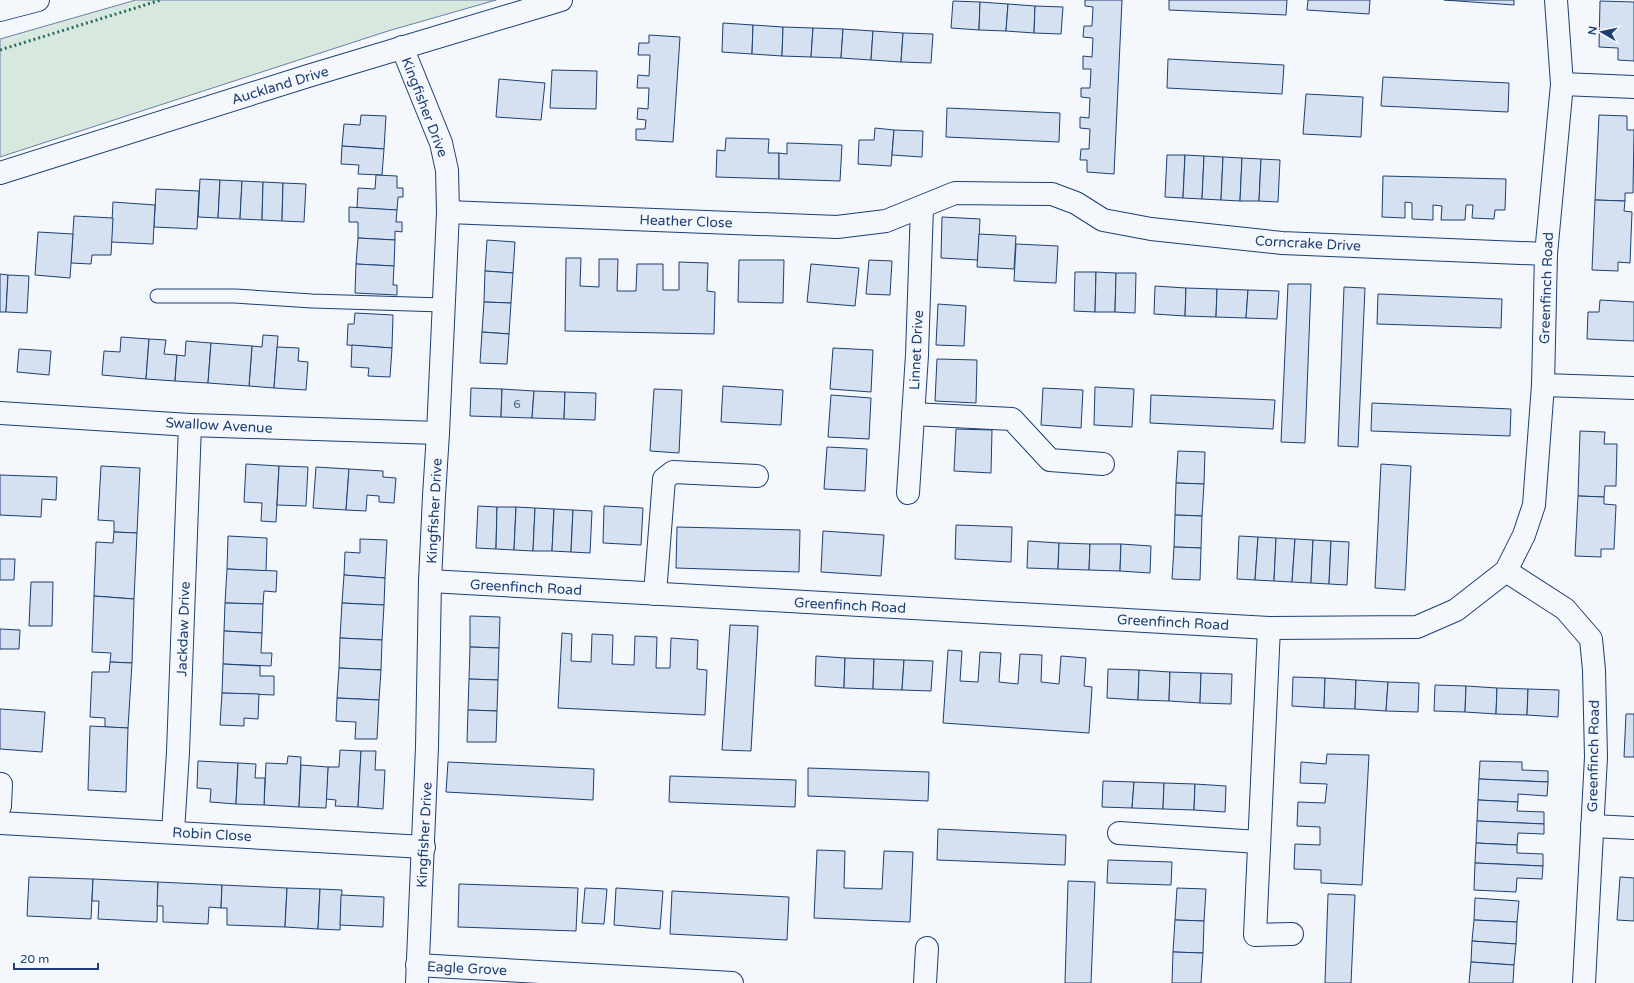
<svg xmlns="http://www.w3.org/2000/svg" width="1634" height="983" font-family="'Varela Round',sans-serif">
	<rect width="100%" height="100%" fill="#f4f7fb"/>
	<polygon fill="#d7e8df" stroke="#687fa3" points="136,0 496,0 388,31 0,157 0,39"/>
	<g fill="#d5e0f0" stroke="#1d3f73">
		<polygon points="1085,0 1122,0 1114,174 1087,172 1087,160 1080,160 1081,149 1089,149 1090,129 1080,128 1080,117 1089,118 1090,98 1081,97 1081,88 1090,88 1091,69 1083,69 1083,56 1092,57 1093,38 1083,37 1084,26 1092,26 1093,7 1085,6"/>
		<polygon points="1169,0 1287,0 1286,15 1169,10"/>
		<polygon points="1308,0 1370,0 1369,14 1307,10"/>
		<polygon points="1444,0 1514,0 1514,5"/>
		<polygon points="953,1 980,2 979,30 951,28"/>
		<polygon points="1600,1 1634,2 1634,61 1618,60 1618,48 1599,47"/>
		<polygon points="980,2 1008,4 1006,31 979,30"/>
		<polygon points="1008,4 1035,6 1034,33 1006,31"/>
		<polygon points="1035,6 1063,7 1061,34 1034,33"/>
		<polygon points="723,23 753,25 752,54 722,52"/>
		<polygon points="753,25 783,27 782,56 752,54"/>
		<polygon points="783,27 813,28 811,57 782,56"/>
		<polygon points="813,28 843,29 841,58 811,57"/>
		<polygon points="843,29 873,31 871,60 841,58"/>
		<polygon points="873,31 903,33 901,62 871,60"/>
		<polygon points="903,33 933,34 931,63 901,62"/>
		<polygon points="649,35 680,37 673,142 636,140 636,129 645,129 646,120 637,119 638,108 648,109 649,88 637,88 638,75 649,76 650,55 638,55 639,43 649,43"/>
		<polygon points="1168,59 1284,65 1282,94 1167,88"/>
		<polygon points="552,70 597,71 596,109 550,108"/>
		<polygon points="1383,77 1509,83 1508,112 1381,106"/>
		<polygon points="499,79 545,83 541,120 496,117"/>
		<polygon points="1306,94 1363,97 1361,137 1303,134"/>
		<polygon points="947,108 1060,113 1059,142 946,137"/>
		<polygon points="361,115 386,116 384,149 342,146 344,124 360,125"/>
		<polygon points="1599,115 1627,116 1627,130 1634,130 1633,193 1625,193 1625,201 1595,200"/>
		<polygon points="875,128 894,130 891,166 858,164 859,140 874,140"/>
		<polygon points="894,130 923,131 922,157 892,155"/>
		<polygon points="726,138 769,139 768,153 779,153 779,179 716,177 717,150 725,151"/>
		<polygon points="787,143 842,145 840,181 779,179 779,153 787,154"/>
		<polygon points="342,146 384,149 382,175 358,174 359,165 341,164"/>
		<polygon points="1167,155 1185,155 1183,198 1165,197"/>
		<polygon points="1185,155 1204,156 1202,199 1183,198"/>
		<polygon points="1204,156 1223,157 1221,200 1202,199"/>
		<polygon points="1223,157 1242,158 1240,201 1221,200"/>
		<polygon points="1242,158 1261,159 1259,201 1240,201"/>
		<polygon points="1261,159 1280,160 1278,202 1259,201"/>
		<polygon points="376,175 397,176 397,188 403,188 403,197 398,197 397,210 357,208 358,188 375,189"/>
		<polygon points="1383,176 1506,179 1505,210 1495,210 1494,219 1472,218 1473,205 1466,205 1465,220 1441,220 1442,206 1433,205 1433,220 1412,219 1412,203 1405,202 1405,218 1382,217"/>
		<polygon points="200,179 220,180 218,218 198,217"/>
		<polygon points="220,180 242,181 240,219 218,218"/>
		<polygon points="242,181 263,182 262,220 240,219"/>
		<polygon points="263,182 283,183 282,221 262,220"/>
		<polygon points="283,183 306,184 304,222 282,221"/>
		<polygon points="156,189 199,191 197,229 154,227"/>
		<polygon points="1595,200 1625,201 1624,211 1632,212 1630,263 1618,262 1618,271 1592,270"/>
		<polygon points="113,202 155,205 153,244 111,242"/>
		<polygon points="349,207 397,210 396,222 402,222 402,232 395,231 395,240 358,238 358,222 349,222"/>
		<polygon points="74,216 113,218 111,255 92,255 91,264 71,263"/>
		<polygon points="942,217 980,219 978,260 941,258"/>
		<polygon points="38,232 73,234 70,278 35,275"/>
		<polygon points="979,234 1016,236 1014,269 977,267"/>
		<polygon points="358,238 395,240 394,266 356,264"/>
		<polygon points="487,240 515,242 513,273 485,271"/>
		<polygon points="1016,244 1058,246 1056,283 1014,281"/>
		<polygon points="566,258 581,258 580,286 599,287 599,259 618,259 617,291 636,291 637,264 663,264 663,290 679,290 679,262 708,263 707,291 715,292 714,334 565,331"/>
		<polygon points="739,260 784,260 783,303 738,302"/>
		<polygon points="869,260 892,261 890,295 866,294"/>
		<polygon points="356,264 394,266 393,285 397,285 397,295 355,293"/>
		<polygon points="811,264 859,268 855,306 807,302"/>
		<polygon points="485,271 513,273 511,303 484,302"/>
		<polygon points="1075,272 1096,272 1095,312 1074,311"/>
		<polygon points="1096,272 1116,273 1115,312 1095,312"/>
		<polygon points="1116,273 1136,273 1135,313 1115,312"/>
		<polygon points="0,274 8,275 6,312 0,312"/>
		<polygon points="8,275 29,276 27,313 6,312"/>
		<polygon points="1288,284 1311,284 1305,443 1281,442"/>
		<polygon points="1155,286 1186,288 1185,316 1154,314"/>
		<polygon points="1344,287 1365,288 1358,447 1338,446"/>
		<polygon points="1186,288 1217,289 1216,317 1185,316"/>
		<polygon points="1217,289 1248,290 1246,318 1216,317"/>
		<polygon points="1248,290 1279,291 1277,319 1246,318"/>
		<polygon points="1378,294 1502,299 1501,328 1377,324"/>
		<polygon points="1600,300 1634,302 1634,341 1587,339 1588,312 1599,312"/>
		<polygon points="484,302 511,303 509,334 482,332"/>
		<polygon points="938,304 966,306 964,346 936,345"/>
		<polygon points="355,313 393,315 392,348 347,345 348,324 354,324"/>
		<polygon points="482,332 509,334 507,364 480,363"/>
		<polygon points="263,335 278,336 274,388 249,386 252,346 262,347"/>
		<polygon points="121,337 149,339 146,379 102,375 104,351 120,352"/>
		<polygon points="149,339 166,340 164,354 177,355 175,381 146,379"/>
		<polygon points="186,341 211,343 208,383 175,381 177,355 185,356"/>
		<polygon points="211,343 252,346 249,386 208,383"/>
		<polygon points="352,345 392,348 390,377 368,376 369,368 351,367"/>
		<polygon points="277,347 299,348 298,361 308,362 306,390 274,388"/>
		<polygon points="833,348 873,350 871,392 830,389"/>
		<polygon points="19,349 51,351 49,375 17,372"/>
		<polygon points="937,359 977,360 976,403 935,401"/>
		<polygon points="723,386 783,390 781,425 721,422"/>
		<polygon points="1095,387 1134,389 1132,427 1094,425"/>
		<polygon points="471,388 502,389 501,417 470,416"/>
		<polygon points="1043,388 1083,390 1081,428 1041,425"/>
		<polygon points="502,389 534,391 532,418 501,417"/>
		<polygon points="654,389 682,390 679,453 650,451"/>
		<polygon points="534,391 565,392 564,419 532,418"/>
		<polygon points="565,392 596,393 595,420 564,419"/>
		<polygon points="831,395 871,398 869,439 828,437"/>
		<polygon points="1151,395 1275,400 1273,429 1150,423"/>
		<polygon points="1372,403 1511,409 1510,436 1371,431"/>
		<polygon points="956,429 992,430 991,473 954,471"/>
		<polygon points="1580,431 1605,432 1604,444 1617,444 1616,486 1605,486 1604,497 1578,496"/>
		<polygon points="827,447 867,449 865,491 824,489"/>
		<polygon points="1178,451 1205,452 1204,484 1176,483"/>
		<polygon points="246,464 279,466 276,522 261,521 262,503 244,502"/>
		<polygon points="1381,464 1411,466 1405,590 1375,588"/>
		<polygon points="101,466 140,468 137,533 114,532 114,521 98,520"/>
		<polygon points="279,466 308,467 306,506 277,505"/>
		<polygon points="316,467 349,469 346,510 313,508"/>
		<polygon points="349,469 383,471 383,477 396,478 394,503 379,502 379,496 367,495 366,511 346,510"/>
		<polygon points="0,475 57,477 56,500 42,499 41,517 0,515"/>
		<polygon points="1176,483 1204,484 1202,516 1175,515"/>
		<polygon points="1578,496 1604,497 1604,504 1616,505 1614,549 1601,549 1601,557 1575,556"/>
		<polygon points="478,506 497,507 496,549 476,548"/>
		<polygon points="604,506 643,508 641,545 603,543"/>
		<polygon points="497,507 516,507 514,550 496,549"/>
		<polygon points="516,507 535,508 533,551 514,550"/>
		<polygon points="535,508 554,509 552,551 533,551"/>
		<polygon points="554,509 573,510 571,552 552,551"/>
		<polygon points="573,510 592,511 590,553 571,552"/>
		<polygon points="1175,515 1202,516 1201,548 1174,547"/>
		<polygon points="956,525 1012,527 1011,562 955,559"/>
		<polygon points="677,527 800,530 799,572 676,568"/>
		<polygon points="823,531 884,535 881,576 821,572"/>
		<polygon points="114,532 137,533 134,599 94,596 96,542 113,543"/>
		<polygon points="228,536 267,538 266,571 227,569"/>
		<polygon points="1239,536 1258,537 1255,580 1237,579"/>
		<polygon points="1258,537 1276,538 1274,581 1255,580"/>
		<polygon points="1276,538 1295,539 1292,582 1274,581"/>
		<polygon points="360,539 387,540 385,578 344,575 345,552 360,553"/>
		<polygon points="1295,539 1313,540 1311,583 1292,582"/>
		<polygon points="1313,540 1331,541 1329,584 1311,583"/>
		<polygon points="1028,541 1059,543 1058,569 1027,568"/>
		<polygon points="1331,541 1349,542 1347,585 1329,584"/>
		<polygon points="1059,543 1090,544 1089,570 1058,569"/>
		<polygon points="1090,544 1121,544 1120,571 1089,570"/>
		<polygon points="1121,544 1151,546 1150,573 1120,571"/>
		<polygon points="1174,547 1201,548 1200,580 1172,579"/>
		<polygon points="0,559 15,559 14,580 0,580"/>
		<polygon points="227,569 277,571 276,592 264,591 263,604 225,603"/>
		<polygon points="344,575 385,578 384,605 342,603"/>
		<polygon points="31,582 53,582 52,626 29,626"/>
		<polygon points="94,596 134,599 132,663 110,662 111,653 92,652"/>
		<polygon points="225,603 263,604 262,633 224,631"/>
		<polygon points="342,603 384,605 382,640 340,638"/>
		<polygon points="470,616 500,617 499,648 470,647"/>
		<polygon points="730,625 758,626 751,751 722,750"/>
		<polygon points="0,629 20,630 19,649 0,649"/>
		<polygon points="224,631 262,633 261,653 272,653 271,666 223,664"/>
		<polygon points="562,633 572,634 571,661 591,662 592,634 613,635 612,664 634,665 635,636 657,637 656,668 670,668 671,638 698,640 697,669 707,670 705,715 558,708"/>
		<polygon points="340,638 382,640 381,670 339,668"/>
		<polygon points="470,647 499,648 498,680 469,679"/>
		<polygon points="948,650 962,651 960,681 978,682 980,652 1001,653 999,682 1018,684 1020,654 1042,655 1041,682 1059,684 1061,656 1086,658 1084,686 1092,687 1089,733 943,723"/>
		<polygon points="816,656 845,658 844,688 815,686"/>
		<polygon points="845,658 874,659 873,689 844,688"/>
		<polygon points="874,659 904,660 902,690 873,689"/>
		<polygon points="904,660 933,661 931,691 902,690"/>
		<polygon points="110,662 132,663 128,728 105,727 105,718 90,717 92,672 109,672"/>
		<polygon points="223,664 260,666 260,676 274,676 274,695 222,693"/>
		<polygon points="339,668 381,670 379,700 337,698"/>
		<polygon points="1108,669 1139,670 1138,700 1107,698"/>
		<polygon points="1139,670 1170,672 1169,701 1138,700"/>
		<polygon points="1170,672 1201,673 1200,703 1169,701"/>
		<polygon points="1201,673 1232,674 1231,704 1200,703"/>
		<polygon points="1293,677 1325,678 1324,708 1292,706"/>
		<polygon points="1325,678 1356,680 1355,709 1324,708"/>
		<polygon points="469,679 498,680 497,711 468,710"/>
		<polygon points="1356,680 1388,682 1386,711 1355,709"/>
		<polygon points="1388,682 1419,683 1418,712 1386,711"/>
		<polygon points="1435,685 1466,686 1465,712 1434,711"/>
		<polygon points="1466,686 1497,688 1496,714 1465,712"/>
		<polygon points="1497,688 1528,689 1527,715 1496,714"/>
		<polygon points="1528,689 1559,690 1558,717 1527,715"/>
		<polygon points="222,693 259,694 258,719 244,718 244,726 220,725"/>
		<polygon points="337,698 379,700 377,739 355,739 356,722 336,721"/>
		<polygon points="0,709 45,712 42,752 0,749"/>
		<polygon points="468,710 497,711 496,742 467,742"/>
		<polygon points="1626,714 1634,714 1634,757 1624,757"/>
		<polygon points="90,726 128,728 126,792 88,790"/>
		<polygon points="340,750 361,751 358,807 335,806 336,800 326,799 328,767 339,767"/>
		<polygon points="361,751 376,751 375,770 385,770 383,809 358,807"/>
		<polygon points="1327,754 1369,755 1362,885 1321,883 1321,870 1294,869 1295,844 1320,845 1320,827 1297,826 1298,802 1325,803 1327,784 1300,783 1301,762 1326,764"/>
		<polygon points="288,756 301,757 299,807 264,805 266,763 287,764"/>
		<polygon points="198,761 238,763 236,804 210,802 211,789 197,788"/>
		<polygon points="1480,761 1522,762 1522,770 1548,771 1548,782 1479,779"/>
		<polygon points="448,762 594,769 593,800 446,792"/>
		<polygon points="238,763 256,764 255,778 265,778 264,805 236,804"/>
		<polygon points="301,765 328,767 326,808 299,807"/>
		<polygon points="808,768 929,772 928,801 808,796"/>
		<polygon points="670,776 796,780 795,807 669,802"/>
		<polygon points="1479,779 1548,782 1547,796 1518,794 1518,802 1478,800"/>
		<polygon points="1103,781 1134,782 1132,808 1102,807"/>
		<polygon points="1134,782 1164,783 1163,809 1132,808"/>
		<polygon points="1164,783 1195,784 1194,810 1163,809"/>
		<polygon points="1195,784 1226,786 1225,812 1194,810"/>
		<polygon points="1478,800 1518,802 1517,811 1544,812 1544,824 1477,821"/>
		<polygon points="1477,821 1544,824 1544,834 1518,833 1517,845 1476,843"/>
		<polygon points="938,829 1066,835 1065,865 937,860"/>
		<polygon points="1476,843 1517,845 1517,853 1543,854 1543,866 1475,863"/>
		<polygon points="817,850 845,851 844,888 882,889 884,851 913,852 910,922 814,918"/>
		<polygon points="1108,860 1172,862 1171,885 1107,883"/>
		<polygon points="1475,863 1543,866 1542,879 1517,878 1516,892 1474,890"/>
		<polygon points="29,877 93,879 91,919 27,916"/>
		<polygon points="1620,877 1634,878 1634,921 1617,920"/>
		<polygon points="93,879 158,882 157,922 98,919 99,901 92,901"/>
		<polygon points="1068,881 1095,882 1091,983 1065,983"/>
		<polygon points="158,882 222,885 221,908 209,907 208,924 163,922 163,906 157,906"/>
		<polygon points="459,884 578,888 576,931 458,927"/>
		<polygon points="222,885 287,888 285,927 227,925 227,908 221,908"/>
		<polygon points="287,888 320,889 318,929 285,927"/>
		<polygon points="585,888 607,889 604,924 582,923"/>
		<polygon points="616,888 663,891 660,929 614,925"/>
		<polygon points="1177,888 1206,889 1204,921 1175,920"/>
		<polygon points="320,889 342,890 340,930 318,929"/>
		<polygon points="672,891 789,897 787,940 670,934"/>
		<polygon points="1328,894 1355,895 1351,983 1325,983"/>
		<polygon points="341,895 384,897 383,927 340,925"/>
		<polygon points="1475,898 1519,901 1517,922 1474,920"/>
		<polygon points="1175,920 1204,921 1203,953 1173,952"/>
		<polygon points="1474,920 1517,922 1516,944 1472,941"/>
		<polygon points="1472,941 1516,944 1514,965 1471,962"/>
		<polygon points="1173,952 1203,953 1201,983 1172,983"/>
		<polygon points="1471,962 1514,965 1513,983 1469,983"/>
	</g>
	<g fill="none" stroke-linecap="round" stroke-linejoin="round">
		<g stroke="#1d3f73" stroke-width="15">
			<polyline id="lane" points="157,296 235,296 312,301 443,305"/>
		</g>
		<g stroke="#1d3f73" stroke-width="24">
			<g id="street">
				<polyline points="402,47 441,143 447,170 448,212 438,433 434,496 430,581 427,747 417,983"/>
				<polyline points="1562,84 1634,87"/>
				<polyline points="448,212 837,227 886,221 955,193 1052,194 1076,203 1103,220 1151,229 1282,243 1546,254"/>
				<polyline points="1543,385 1634,388"/>
				<polyline points="0,413 190,425 438,433"/>
				<polyline points="913,414 1012,419 1050,460 1103,464"/>
				<polyline points="908,493 917,355 922,207"/>
				<polyline points="1506,571 1565,609 1591,639 1594,670 1596,757 1584,983"/>
				<polyline points="430,581 1269,628 1417,627 1456,610 1506,571 1524,535 1534,505 1543,385 1546,254 1562,84 1556,0"/>
				<polyline points="655,594 664,479 673,472 757,476"/>
				<polyline points="1269,628 1255,935 1292,934"/>
				<polyline points="0,806 1,784"/>
				<polyline points="0,823 424,847"/>
				<polyline points="1592,826 1634,828"/>
				<polyline points="173,832 178,752 190,425"/>
				<polyline points="1119,833 1259,842"/>
				<polyline points="417,965 732,983"/>
				<polyline points="925,983 927,948"/>
			</g>
		</g>
		<g stroke="#1d3f73" stroke-width="24">
			<polyline id="secondary" points="0,173 308,76 561,0"/>
		</g>
		<g stroke="#1d3f73" stroke-width="24">
			<polyline id="highway" points="0,10 38,0"/>
		</g>
		<use href="#lane" stroke="#f4f7fb" stroke-width="13"/>
		<use href="#street" stroke="#f4f7fb" stroke-width="22"/>
		<use href="#secondary" stroke="#f4f7fb" stroke-width="22"/>
		<use href="#highway" stroke="#f4f7fb" stroke-width="22"/>
		<polyline stroke="#2c6c60" stroke-width="3" stroke-dasharray="2 3" stroke-linecap="butt" points="0,50 161,0"/>
	</g>
	<g text-anchor="middle" stroke-width="3" stroke-linejoin="round" paint-order="stroke">
		<g font-size="12" fill="#4b6792">
			<text x="517" y="408">6</text>
		</g>
		<g font-size="14" fill="#1d3f73" stroke="#f4f7fb">
			<text transform="translate(280 85) rotate(-17)" y="5">Auckland Drive</text>
			<text transform="translate(425 107) rotate(69)" y="5">Kingfisher Drive</text>
			<text transform="translate(686 221) rotate(2)" y="5">Heather Close</text>
			<text transform="translate(1308 243) rotate(3)" y="5">Corncrake Drive</text>
			<text transform="translate(1546 288) rotate(-88)" y="5">Greenfinch Road</text>
			<text transform="translate(916 350) rotate(-87)" y="5">Linnet Drive</text>
			<text transform="translate(219 425) rotate(3)" y="5">Swallow Avenue</text>
			<text transform="translate(434 511) rotate(-87)" y="5">Kingfisher Drive</text>
			<text transform="translate(526 587) rotate(3)" y="5">Greenfinch Road</text>
			<text transform="translate(850 605) rotate(3)" y="5">Greenfinch Road</text>
			<text transform="translate(1173 622) rotate(3)" y="5">Greenfinch Road</text>
			<text transform="translate(183 629) rotate(-88)" y="5">Jackdaw Drive</text>
			<text transform="translate(1593 756) rotate(-89)" y="5">Greenfinch Road</text>
			<text transform="translate(212 834) rotate(3)" y="5">Robin Close</text>
			<text transform="translate(424 835) rotate(-87)" y="5">Kingfisher Drive</text>
			<text transform="translate(467 968) rotate(3)" y="5">Eagle Grove</text>
		</g>
	</g>
	<g transform="translate(1602 32) rotate(279)" stroke="#f4f7fb" stroke-width="3" paint-order="stroke">
	<path d="M0-3L7 15L0 10L-7 15Z" fill="#1d3f73"/>
	<text y="-6" font-size="11" font-weight="bold" text-anchor="middle" fill="#1d3f73">N</text>
	</g>
	<path d="M14 963v6h84v-6" fill="none" stroke="#1d3f73" stroke-width="2"/>
	<text x="20" y="963" font-size="12" fill="#1d3f73" stroke="#f4f7fb" stroke-width="3" paint-order="stroke">20 m</text>
</svg>
